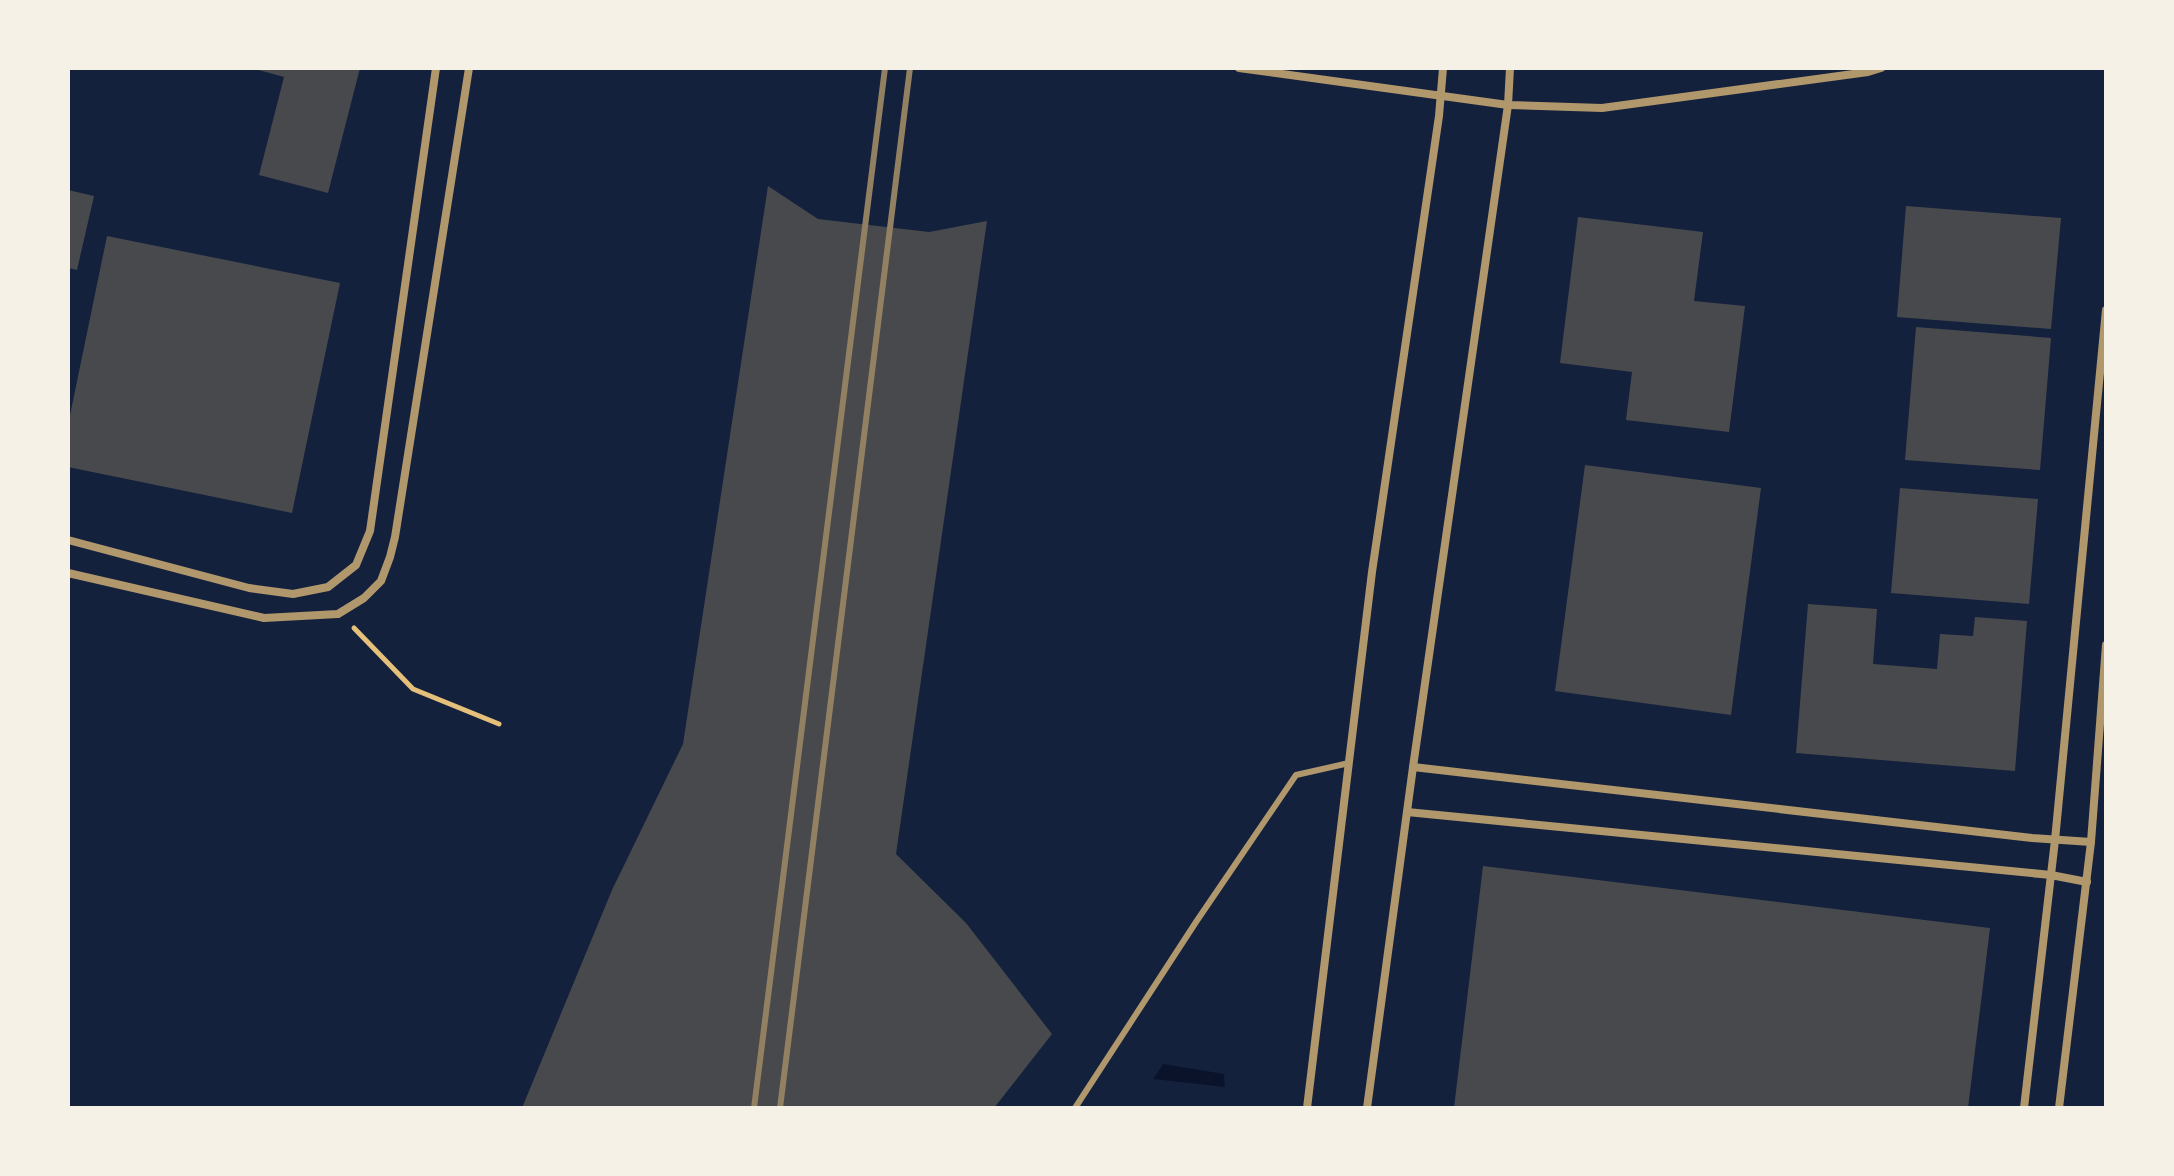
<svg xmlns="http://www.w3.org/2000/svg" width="2174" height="1176" font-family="'Roboto Condensed',sans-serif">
	<rect width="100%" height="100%" fill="#14213d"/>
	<polygon fill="#0b132b" points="1163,1064 1224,1074 1225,1087 1153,1079"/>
	<g fill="#48494c">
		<polygon points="251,68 360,68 328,193 259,175 284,77"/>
		<polygon points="768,186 818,219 929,232 987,221 896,854 966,923 1052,1034 994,1108 522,1108 612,890 683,744"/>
		<polygon points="68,190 94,196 77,270 68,268"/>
		<polygon points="1906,206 2061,218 2051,329 1897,317"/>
		<polygon points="1578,217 1703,232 1694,301 1745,306 1729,432 1626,420 1632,372 1560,363"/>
		<polygon points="107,236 340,283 292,513 68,467 68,425"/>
		<polygon points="1916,327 2051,338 2040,470 1905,460"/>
		<polygon points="1585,465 1761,488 1731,715 1555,691"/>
		<polygon points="1900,488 2038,499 2029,604 1891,593"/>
		<polygon points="1808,604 1877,609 1873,664 1937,669 1940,634 1973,636 1975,617 2027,621 2015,771 1796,753"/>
		<polygon points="1483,866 1990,928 1968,1108 1454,1108"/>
	</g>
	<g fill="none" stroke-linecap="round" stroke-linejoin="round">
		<polyline stroke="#e5c07b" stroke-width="5" points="354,628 413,689 499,724"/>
		<polyline stroke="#b1986c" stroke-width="6" points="1075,1108 1196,922 1296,775 1349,763"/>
		<g stroke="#b1986c" stroke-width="8">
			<polyline points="1239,68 1508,105 1602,108 1868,72 1881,68"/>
			<polyline points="68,540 249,588 293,594 328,587 356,565 370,531 436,68"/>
			<polyline points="68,573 264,618 338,614 364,598 381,581 390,557 395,537 469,68"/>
			<polyline points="1413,767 2032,838 2091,842"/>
			<polyline points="1407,812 2051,875 2087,882"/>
			<polyline points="1307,1108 1372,572 1439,116 1443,68"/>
			<polyline points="1367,1108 1413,767 1508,105 1510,68"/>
			<polyline points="2024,1108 2055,840 2106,310"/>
			<polyline points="2059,1108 2091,842 2106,645"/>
		</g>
		<g stroke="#918062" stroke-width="6">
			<polyline points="754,1108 885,68"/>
			<polyline points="780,1108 910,68"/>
		</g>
	</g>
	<rect width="2174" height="1176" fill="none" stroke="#f6f1e7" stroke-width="140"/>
</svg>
